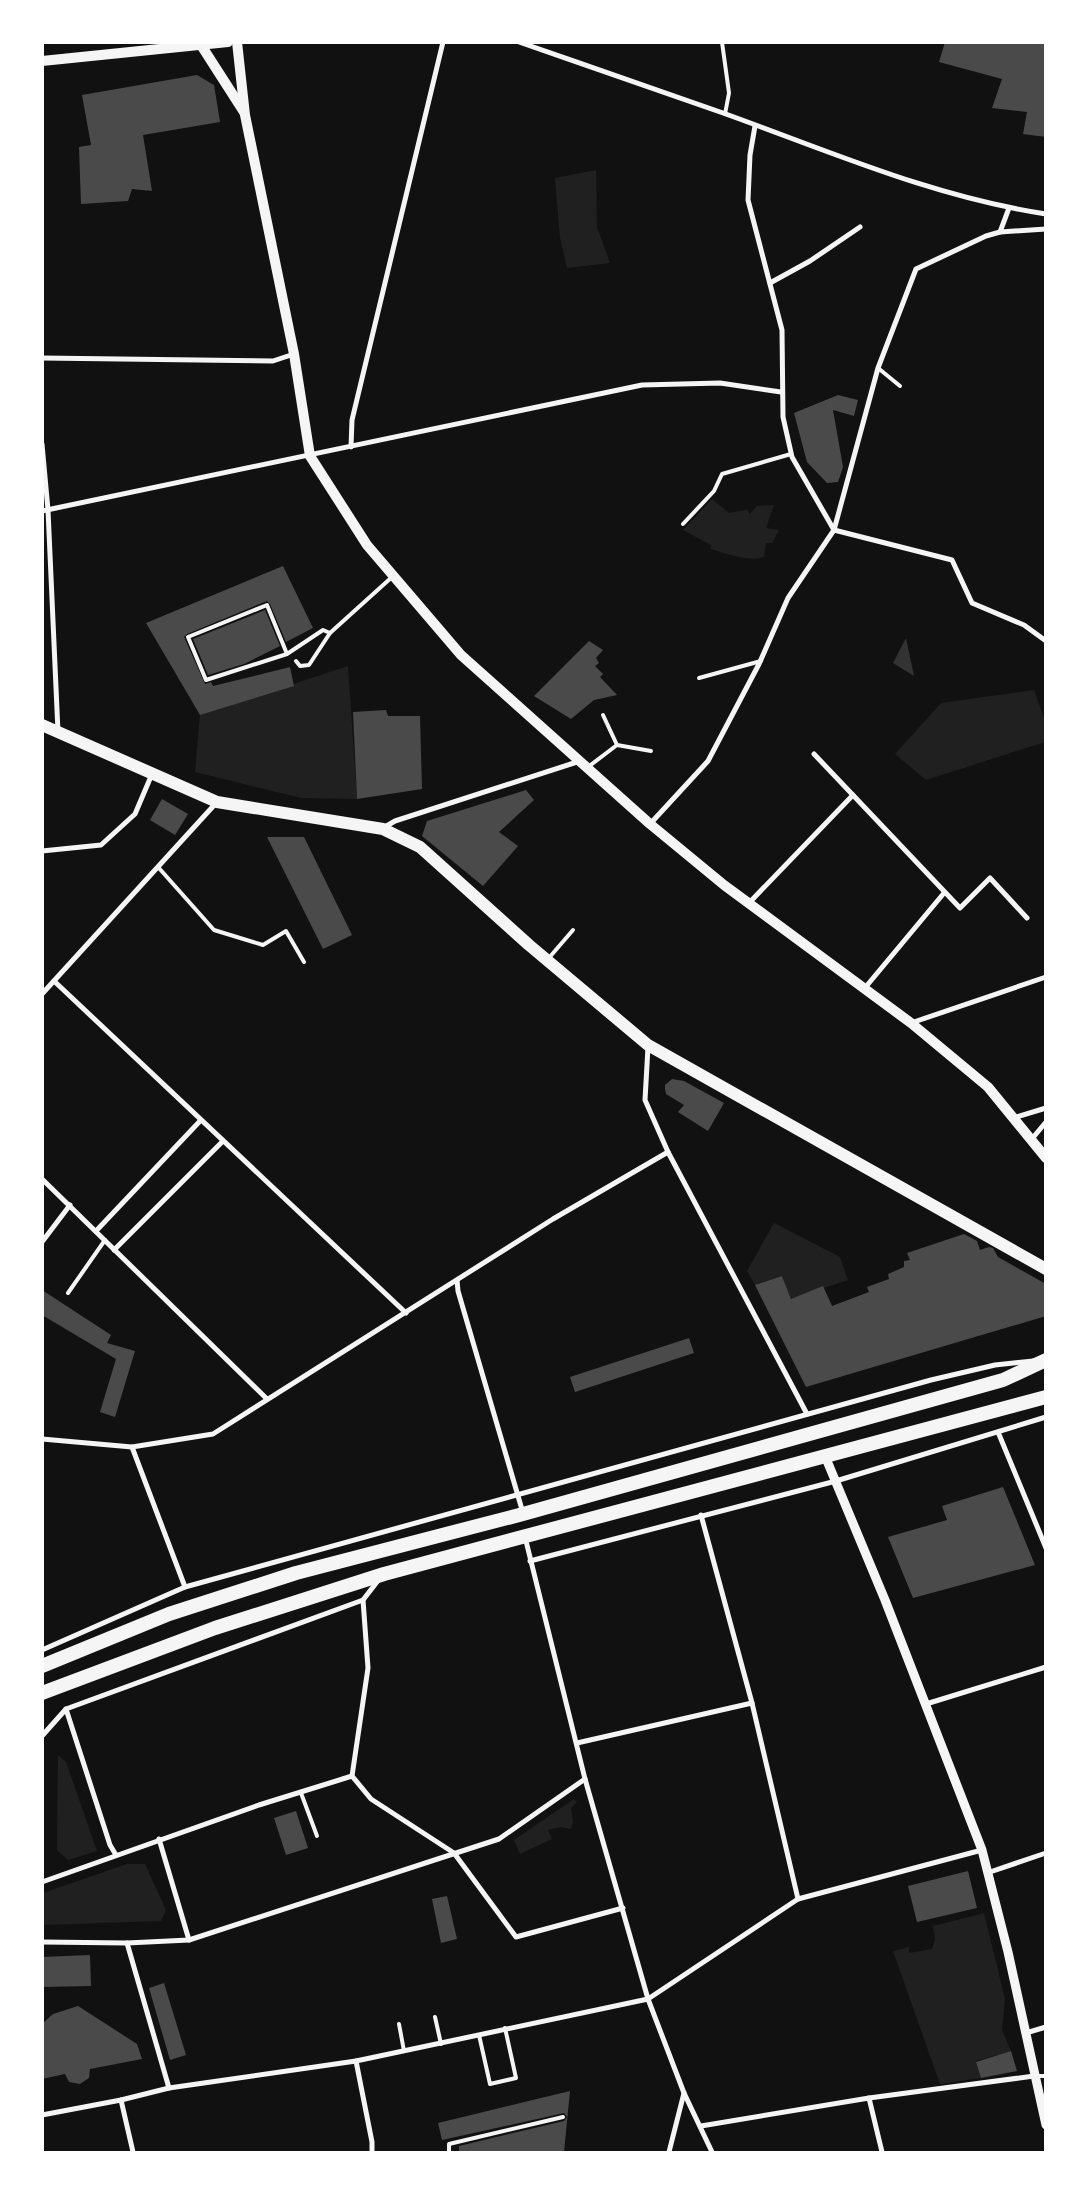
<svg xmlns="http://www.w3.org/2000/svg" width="1088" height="2195" font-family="Barlow,sans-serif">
	<rect width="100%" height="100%" fill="#111"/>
	<g fill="#202020">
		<polygon points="596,170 597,227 610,263 567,268 560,238 555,178"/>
		<path d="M712 499 729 513 747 510 750 514 757 506 774 505 766 528 779 530 772 543H766L764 557C748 562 727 554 711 549V545L683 530Z"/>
		<polygon points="348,666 357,799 301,798 195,772 200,715"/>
		<polygon points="1034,690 1045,721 1045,742 926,780 895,754 941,703"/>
		<polygon points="774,1223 840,1257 848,1280 791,1299 782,1276 755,1285 747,1271"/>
		<polygon points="58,1755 66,1762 97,1851 68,1860 57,1850"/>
		<polygon points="574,1799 577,1802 571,1808 573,1822 571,1829 561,1827 548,1830 552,1839 520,1854 514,1840"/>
		<polygon points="127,1864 145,1864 166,1910 161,1921 43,1925 43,1893"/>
		<polygon points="984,1913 1005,1999 1002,2030 1011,2051 976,2061 981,2078 940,2084 893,1951 909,1947 909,1953 932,1949 935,1939 933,1926"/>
	</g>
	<polygon fill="#333" points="906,638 914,676 893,663"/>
	<g fill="#4a4a4a">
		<polygon points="945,42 1046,42 1046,137 1023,134 1027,112 992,108 1002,79 939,62"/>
		<polygon points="197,75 214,85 220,122 143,135 152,191 132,189 128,201 81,204 79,147 91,145 82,95"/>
		<polygon points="838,395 858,400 854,416 833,410 843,467 838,482 827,483 807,462 794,413"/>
		<polygon points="283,566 313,628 286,642 270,604 267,601 187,634 184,637 205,684 211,682 213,686 290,667 294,686 200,715 146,623"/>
		<polygon points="265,610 280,646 244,664 208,675 193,639"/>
		<polygon points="589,641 603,650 596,658 599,663 595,666 603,674 600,677 617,695 594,700 571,719 534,696"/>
		<polygon points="386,710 388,716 420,716 422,789 357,799 353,712"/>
		<polygon points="526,790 534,800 499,832 518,846 483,886 422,836 427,821"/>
		<polygon points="162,799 188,814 175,835 150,820"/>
		<polygon points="267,837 304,837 352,935 323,949"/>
		<polygon points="672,1079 684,1081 724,1103 708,1131 678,1112 684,1105 666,1094 665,1089 665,1085"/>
		<polygon points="964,1234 977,1241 980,1250 989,1247 993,1248 998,1257 1046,1284 1046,1316 806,1387 755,1285 782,1276 791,1299 823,1286 832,1306 869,1292 867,1287 889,1279 888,1274 904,1267 904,1261 910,1260 907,1253"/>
		<polygon points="42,1290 111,1335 107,1343 135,1351 115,1417 100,1412 116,1359 42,1315"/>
		<polygon points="689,1338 694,1353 575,1392 570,1377"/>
		<polygon points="1003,1487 1035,1565 913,1598 888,1537 947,1520 942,1506"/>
		<polygon points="296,1811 308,1848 286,1855 274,1818"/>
		<polygon points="968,1871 977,1908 917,1922 908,1886"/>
		<polygon points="447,1896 457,1939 441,1943 432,1899"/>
		<polygon points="90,1955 91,1986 42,1987 42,1957"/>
		<polygon points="164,1983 186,2055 170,2060 149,1988"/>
		<polygon points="78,2006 137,2044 142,2059 90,2069 89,2078 80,2084 69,2082 65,2074 42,2079 42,2024 53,2014"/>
		<polygon points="1011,2051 1017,2071 981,2078 976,2062"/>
		<polygon points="570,2091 564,2152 459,2152 459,2146 564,2121 567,2117 564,2113 442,2140 438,2123"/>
	</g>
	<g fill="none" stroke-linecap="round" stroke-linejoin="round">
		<g stroke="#f5f5f5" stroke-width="4">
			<polyline points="722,42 729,93 725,114"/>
			<polyline points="878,368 900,386"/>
			<polyline points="683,524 714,491 722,474 791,454"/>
			<polyline points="330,633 392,577"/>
			<polyline points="287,654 267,605 188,637 206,680 287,654 323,630 330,633 309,665 300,666 296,661"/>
			<polyline points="699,678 761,661"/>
			<polyline points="603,715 617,745 651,751"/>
			<polyline points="588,767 617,745"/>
			<polyline points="158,867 214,930 263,945 286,931 304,962"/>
			<polyline points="548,959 573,930"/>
			<polyline points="68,1293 105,1240"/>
			<polyline points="301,1793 317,1836"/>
			<polyline points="435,2017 441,2044"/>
			<polyline points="399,2024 404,2051"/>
			<polyline points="479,2035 490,2084 516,2078 505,2028"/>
			<polyline points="1035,2076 1046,2076"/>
			<polyline points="449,2152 449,2144 563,2117"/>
		</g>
		<g stroke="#f5f5f5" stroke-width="5">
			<path d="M519 42C587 66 656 89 723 113 829 151 933 197 1046 214"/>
			<polyline points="755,126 750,155 748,200 782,330 783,417 792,457 834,530 952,560 972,603 1024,625 1046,641"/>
			<polyline points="1000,232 1009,208"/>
			<polyline points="770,283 810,261 860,227"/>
			<polyline points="42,358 273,361 294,354"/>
			<polyline points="42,444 48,510 58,732"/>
			<polyline points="351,447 352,420 443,42"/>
			<polyline points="42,511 642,385 720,383 781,392"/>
			<polyline points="814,754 960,908 990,878 1027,918"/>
			<polyline points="650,824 708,761 759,664 788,598 834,530 878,368 916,269 986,236 1000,232 1046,229"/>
			<polyline points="383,828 395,821 580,761"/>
			<polyline points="42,851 101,845 135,814 152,774"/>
			<polyline points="749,903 853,795"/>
			<polyline points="54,981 406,1313"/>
			<polyline points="864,989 944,893"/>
			<polyline points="42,994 217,802"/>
			<polyline points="911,1023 1046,977"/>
			<polyline points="648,1047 645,1100 668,1152 807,1414"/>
			<polyline points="1013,1118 1046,1108"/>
			<polyline points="1031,1140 1046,1122"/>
			<polyline points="42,1179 267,1399"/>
			<polyline points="96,1231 201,1120"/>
			<polyline points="42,1242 70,1205"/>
			<polyline points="114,1250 223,1141"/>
			<polyline points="457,1280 458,1291 523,1513"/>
			<polyline points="998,1432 1046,1548"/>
			<polyline points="42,1439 132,1447 213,1434 553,1219 668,1152"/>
			<polyline points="132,1447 185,1587"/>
			<polyline points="701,1515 752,1703 798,1899"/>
			<polyline points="525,1537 585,1779 648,1999 684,2093 712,2152"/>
			<polyline points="530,1561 836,1481 1046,1417"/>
			<polyline points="363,1600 368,1668 352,1776 371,1799 454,1853 516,1937 623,1908"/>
			<polyline points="42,1650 185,1587 931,1380 995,1365 1033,1361"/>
			<polyline points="926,1704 1046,1667"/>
			<polyline points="66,1709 110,1845 116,1855"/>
			<polyline points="42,1736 66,1709 363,1600 380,1578"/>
			<polyline points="577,1743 752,1703"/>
			<polyline points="159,1839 189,1940"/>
			<polyline points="990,1872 1046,1853"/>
			<polyline points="42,1882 259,1805 352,1776"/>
			<polyline points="42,1942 127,1943 189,1940 499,1839 585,1779"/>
			<polyline points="127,1943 169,2088"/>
			<polyline points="1026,2033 1046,2027"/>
			<polyline points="356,2061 372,2142 372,2152"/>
			<polyline points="869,2098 882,2152"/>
			<polyline points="121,2100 133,2152"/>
			<polyline points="42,2115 121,2100 169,2088 356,2061 648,1999 798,1899 982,1850"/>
			<polyline points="701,2126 869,2098 1034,2076"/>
			<polyline points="669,2152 684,2093"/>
		</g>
		<polyline stroke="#f5f5f5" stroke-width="9" points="825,1456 885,1600 982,1850 1008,1952 1046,2125"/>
		<g stroke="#f5f5f5" stroke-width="10">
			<polyline points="237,42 245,115 294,354 310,456 367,545 461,655 650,824 724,885 911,1023 988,1087 1046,1158"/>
			<polyline points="201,45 244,112"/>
			<polyline points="42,61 228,42"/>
		</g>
		<polyline stroke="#f5f5f5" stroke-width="12" points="42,725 217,802 383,829 420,847 529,945 648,1045 1046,1269"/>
		<g stroke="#f5f5f5" stroke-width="14">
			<polyline points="42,1666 169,1614 296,1573 523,1514 1003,1380 1046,1360"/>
			<polyline points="42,1693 215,1628 384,1574 1046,1397"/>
		</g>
	</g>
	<rect width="1088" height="2195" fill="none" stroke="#ffffff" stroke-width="88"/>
</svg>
